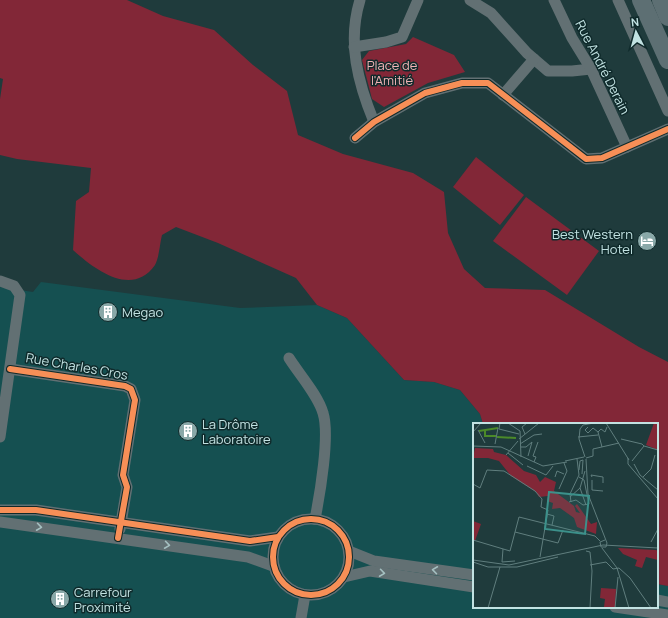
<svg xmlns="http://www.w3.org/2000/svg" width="668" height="618" font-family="Manrope,sans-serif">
	<rect width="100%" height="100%" fill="#1f3b3c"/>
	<polygon fill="#155051" points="41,282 240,308 317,305 347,318 404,380 434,382 460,390 480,414 483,424 474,424 474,607 657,607 657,584 668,586 668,618 0,618 0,287 33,292"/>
	<g fill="#822737">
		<path d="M0 0H127L163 16 214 30 253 65 287 91 298 135 343 154 413 173 444 192 448 233 464 269 485 288 545 290 639 347 668 362V586L657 584V424H483L480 414 460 390 434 382 404 380 347 318 317 305 296 278 218 243 176 227 162 235C160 243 159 258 155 265 132 298 94 269 73 250L76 201 89 192 91 168 17 159 0 155V99L3 79 0 78Z"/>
		<polygon points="413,37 454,55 465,72 428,83 384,107 372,99 362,60 369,51 406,44"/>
		<polygon points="476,157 524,195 500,225 453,187"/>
		<polygon points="526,197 599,251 567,295 493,241"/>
	</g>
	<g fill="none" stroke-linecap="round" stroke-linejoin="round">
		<g stroke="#627073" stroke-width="11">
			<path d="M360 0C347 42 358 83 374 122"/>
			<polyline points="470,0 491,13 527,53 548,71 572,71 591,69"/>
			<polyline points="554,0 572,38 591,69 627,147"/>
			<polyline points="618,0 668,111"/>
			<polyline points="354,47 386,42 402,37 418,0"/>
			<polyline points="503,95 534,59"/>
			<polyline points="355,138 374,122 425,93 462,83 488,83 586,159 602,158 668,129"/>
			<polyline points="0,281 14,286 20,295 0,437"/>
			<path d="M289 358C299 374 318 395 323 413 330 435 320 494 315 519"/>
			<polyline points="10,369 125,386 131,389 135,400 123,475 127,487 120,529"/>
			<polyline points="0,510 36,510 250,541 278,537"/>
			<circle cx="311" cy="557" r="38"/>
			<polyline points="0,522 248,557 273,566"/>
			<polyline points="349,551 374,561 474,575"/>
			<polyline points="344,577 370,571 474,587"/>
			<polyline points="657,600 668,602"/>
			<polyline points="615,607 668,615"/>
			<polyline points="301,618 305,595"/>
		</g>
		<g stroke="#5d6f73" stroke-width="18">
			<polyline points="641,0 668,60"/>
			<polyline points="661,0 668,17"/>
		</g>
		<g stroke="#0f2a2b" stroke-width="8">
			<g id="cycleway">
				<polyline points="355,138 374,122 425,93 462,83 488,83 586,159 602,158 668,129"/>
				<polyline points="10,369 125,386 131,389 135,400 123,475 127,487 118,538"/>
				<polyline points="0,510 36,510 250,541 278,537"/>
				<circle cx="311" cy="557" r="38"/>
			</g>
		</g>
		<use href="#cycleway" stroke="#f78f57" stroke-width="6"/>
	</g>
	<defs><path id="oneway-chevron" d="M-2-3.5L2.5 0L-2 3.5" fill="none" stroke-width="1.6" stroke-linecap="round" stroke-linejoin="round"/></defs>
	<g stroke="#a5c0c1">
		<use href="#oneway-chevron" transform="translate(39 527) rotate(8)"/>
		<use href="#oneway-chevron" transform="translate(167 545) rotate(8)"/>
		<use href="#oneway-chevron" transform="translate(435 570) rotate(-172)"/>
		<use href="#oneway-chevron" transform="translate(382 573) rotate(8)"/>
	</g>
	<defs>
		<g id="hotel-disc" transform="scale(1)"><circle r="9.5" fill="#89a8a8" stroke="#0f2a2b"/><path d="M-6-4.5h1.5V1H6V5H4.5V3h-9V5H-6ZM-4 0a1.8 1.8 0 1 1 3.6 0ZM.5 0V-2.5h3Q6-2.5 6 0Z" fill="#fff"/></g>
		<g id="building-disc" transform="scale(1)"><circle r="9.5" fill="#89a8a8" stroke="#0f2a2b"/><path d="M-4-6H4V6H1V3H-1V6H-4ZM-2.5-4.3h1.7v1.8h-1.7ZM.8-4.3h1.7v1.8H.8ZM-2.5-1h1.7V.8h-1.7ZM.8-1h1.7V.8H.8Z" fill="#fff"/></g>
	</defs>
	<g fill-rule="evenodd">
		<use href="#hotel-disc" x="647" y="241"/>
		<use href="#building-disc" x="108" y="312"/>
		<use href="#building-disc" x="188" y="431"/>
		<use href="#building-disc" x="60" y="599"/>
	</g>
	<g text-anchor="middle" stroke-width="3" stroke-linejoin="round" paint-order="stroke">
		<g font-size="13" fill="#f1b2b5" stroke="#0f2a2b">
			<text x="392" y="70">Place de<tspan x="392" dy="15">l'Amitié</tspan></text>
		</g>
		<g font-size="13" fill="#c2e2e2" stroke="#0f2a2b">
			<text transform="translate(603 67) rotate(63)" y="5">Rue André Derain</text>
			<text transform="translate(77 366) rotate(10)" y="5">Rue Charles Cros</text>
		</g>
		<g font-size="13" fill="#c2e2e2" stroke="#0f2a2b" text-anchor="start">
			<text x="633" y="239" text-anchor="end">Best Western<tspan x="633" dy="15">Hotel</tspan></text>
			<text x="122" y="317">Megao</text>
			<text x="202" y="429">La Drôme<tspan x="202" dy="15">Laboratoire</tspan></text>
			<text x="74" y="597">Carrefour<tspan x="74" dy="15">Proximité</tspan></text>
		</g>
	</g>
	<g transform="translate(473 423)">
		<rect width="185" height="185" fill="#1f3b3c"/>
		<path d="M181 0H185V27L173 22ZM2 25 20 26 21 29 33 32 51 48 63 52 67 59 72 54 83 59 81 68 101 83 103 89 107 90 102 83 104 81 118 101 124 99 123 111 104 104 101 95 87 85 79 86 80 80 74 78 75 73 66 74 63 69 38 53 26 38 15 35H0ZM0 98 8 101 2 118 0 117ZM145 125 183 127 185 128V137L173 134 169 145 162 143 164 137 150 131ZM128 165 143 166 142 184H131L132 176 127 175Z" fill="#822737"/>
		<path fill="none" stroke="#4b8a29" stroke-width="2" d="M12 7V13H23M6 8 25 5M24 14 43 15"/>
		<path fill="none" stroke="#607e7e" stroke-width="1" d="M27 0 26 6 46 11M35 0 47 8 48 34M133 0 156 37M115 4 112 7 115 10 120 5 125 9M5 7 12 20M0 9 8 0M52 11 49 4 54 0M105 14 125 12M46 16 66 0M148 16 169 21 171 23M22 21 25 5M47 21 61 12 69 11M0 23 28 24 70 43 94 39M48 24H53L59 19 55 33M129 24 125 9 128 6 132 9 134 4M35 30 50 42M33 32 45 18M112 34 106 16 107 6 110 2 121 0M113 35 120 33V26L146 20M155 35V41L185 76M113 36 115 71 134 120 133 124H128L127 119 132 117M92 38 111 34M159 38 171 23 185 27M61 39 63 34 60 33 65 19M161 41 167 52 185 67M54 43 73 52 80 43M106 47 107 38 110 37 109 51M112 48 107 65 113 82M82 54 84 48 91 51M119 54 118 52 130 54V60M170 54 178 46 182 32M119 57V67L130 68M0 61 7 65 14 47 31 48 62 68 69 76 68 84 75 87 67 134M86 66 94 48 91 40M97 74 107 65M96 79 103 77 110 82 116 81 111 57 106 54M98 79 97 71 106 52 104 36M74 91 81 93 79 102M42 109 85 120 90 107M0 117 37 128 46 94 122 113 127 118M178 119 185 106M129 125 144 145 156 185M30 126 29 139 42 138M113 128 117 129 119 148 117 185M0 137 36 142 130 122 185 125M0 139 15 144H44L85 134M117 142 133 139 140 146 146 145 157 155 178 185M15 185 27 144M142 185 145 154"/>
		<path fill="#3c918b" fill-opacity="0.15" stroke="#3c918b" stroke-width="2" d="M76 69 116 73 112 111 72 106Z"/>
		<rect width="185" height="185" fill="none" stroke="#c2e2e2" stroke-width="2"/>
	</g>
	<g transform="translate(636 32) rotate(354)" stroke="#0f2a2b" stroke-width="3" paint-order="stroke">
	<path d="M0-3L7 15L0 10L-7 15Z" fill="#c2e2e2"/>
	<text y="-6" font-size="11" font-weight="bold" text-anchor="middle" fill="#c2e2e2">N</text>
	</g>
</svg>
